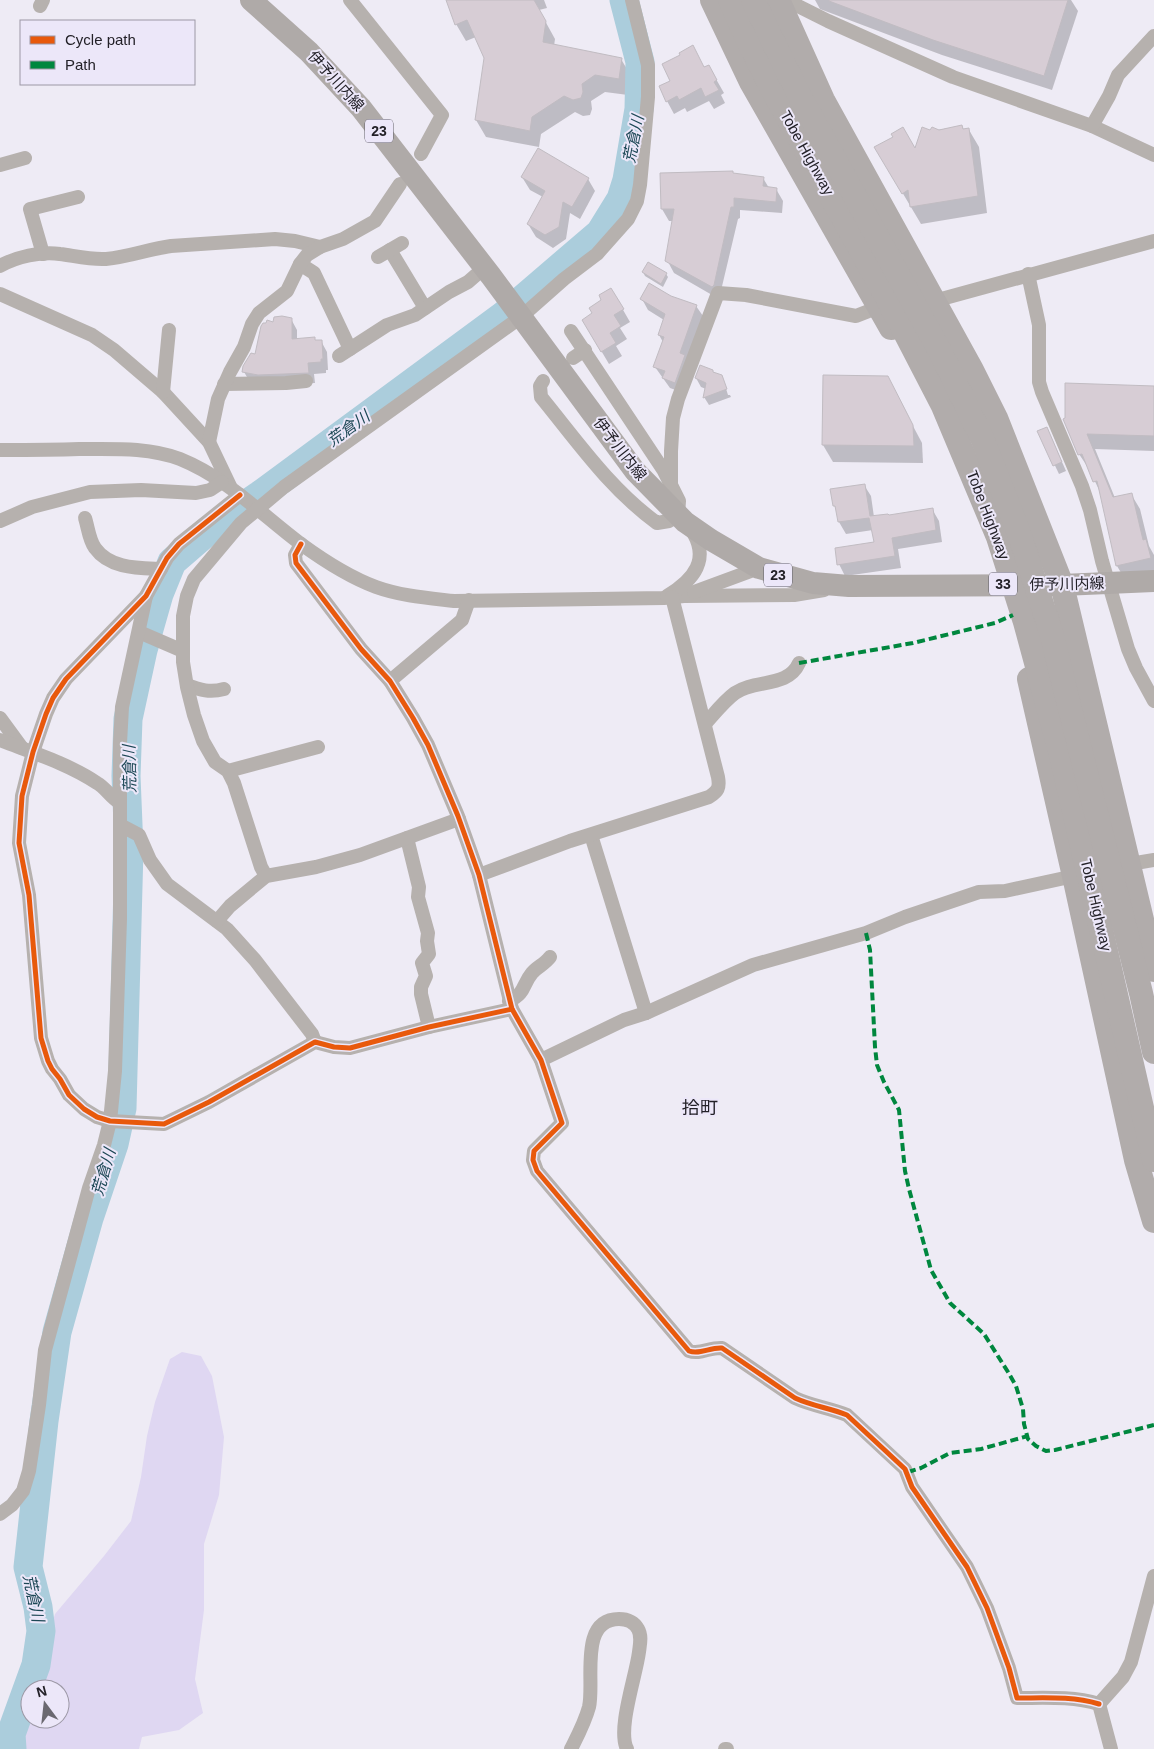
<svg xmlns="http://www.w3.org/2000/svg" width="1154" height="1749" font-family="Arial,'Noto Sans JP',sans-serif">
	<rect width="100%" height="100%" fill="#eeebf5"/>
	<polygon fill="#dfd7f2" points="182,1352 201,1356 212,1376 224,1437 219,1495 204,1544 204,1610 195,1679 203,1713 179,1730 142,1737 139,1749 18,1749 30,1693 30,1719 60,1719 60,1689 31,1689 55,1614 104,1556 131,1521 141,1477 147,1436 155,1402 170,1359"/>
	<g fill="#0003">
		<polygon points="447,0 544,0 547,8 539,10 555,39 554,46 621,59 631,76 628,95 605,92 591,101 592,109 590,115 583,116 575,112 541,134 539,147 486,137 476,120 486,58 476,37 466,41 456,24"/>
		<polygon points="815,0 1071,0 1078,11 1052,90 942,55 820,9"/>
		<polygon points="704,68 716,79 724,93 721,95 725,103 714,109 709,101 687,112 685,108 674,114 667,101"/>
		<polygon points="962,126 964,131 969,130 979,147 987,213 921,224 886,165 915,151 931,131"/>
		<polygon points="733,174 763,178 769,188 776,189 783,201 782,213 740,210 740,218 738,219 719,299 674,273 667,260 673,221 669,221 662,209"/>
		<polygon points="522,177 588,179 595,191 580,219 570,213 566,239 553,248 536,237 528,224 543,197 530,190"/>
		<polygon points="643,272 666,274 668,277 663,287 645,276"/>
		<polygon points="611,289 630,322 620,328 627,339 616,346 622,356 609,364 583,320 594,314"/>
		<polygon points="671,297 696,306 703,316 681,392 670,388 655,367 663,342 659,335 664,320 648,310 642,299"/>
		<polygon points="291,319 297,330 297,340 321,341 327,352 328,370 326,370 326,373 314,374 315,383 265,385 250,382 244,372 256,355 274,323"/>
		<polygon points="712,371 714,373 722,376 728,395 730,395 731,397 709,405 704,397 706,389 701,387 696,378"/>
		<polygon points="824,376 887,377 922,443 923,463 833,462 823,445"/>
		<polygon points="1154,387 1154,451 1095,449 1115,498 1131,494 1140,509 1149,546 1154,555 1154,574 1126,581 1117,566 1101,494 1089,469 1079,454 1065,420"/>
		<polygon points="1047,428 1066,471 1059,474 1039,432"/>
		<polygon points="864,485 871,496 874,517 888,516 932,509 939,521 942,542 898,549 901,568 845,576 839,564 876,543 873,530 846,534 839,522 837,512 834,505"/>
	</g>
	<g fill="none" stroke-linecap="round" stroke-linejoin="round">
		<polyline stroke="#abcddc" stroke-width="29" points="12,1749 11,1734 36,1665 41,1631 38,1607 28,1567 44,1421 57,1332 89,1218 114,1144 122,1108 129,849 126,776 128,719 143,650 159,594 172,562 209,530 260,495 503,316 600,233 621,199 627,180 639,109 640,62 624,0"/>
	</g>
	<g fill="#d7cdd5" stroke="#c1bcc2">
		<polygon points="446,0 534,0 546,21 543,42 622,58 619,79 595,75 582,84 583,92 581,98 573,100 564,96 532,117 530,131 475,120 484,58 467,20 455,25"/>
		<polygon points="829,0 1068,0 1044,76 933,40 829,1"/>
		<polygon points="693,45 704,67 709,65 717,80 714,82 719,90 705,97 701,88 679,100 677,96 666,102 659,86 670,81 662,64 680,55 679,53"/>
		<polygon points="962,125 963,129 969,128 978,196 910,207 908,190 902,194 874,147 893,137 891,134 903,127 915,148 922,127 930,130 932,127 939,130"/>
		<polygon points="538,148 589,178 572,207 563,202 559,227 545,235 527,224 545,191 521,177"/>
		<polygon points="733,171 733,173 764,177 763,186 777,188 776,202 734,198 734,207 731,207 714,285 712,287 665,261 674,209 661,209 660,173"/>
		<polygon points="648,262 667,273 661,284 642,272"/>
		<polygon points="649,283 671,296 697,305 680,353 685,355 675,383 662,378 665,371 653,367 664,337 658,335 665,314 640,299"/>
		<polygon points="611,288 624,309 614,315 621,326 610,333 616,343 601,352 582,320 592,313 589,308 601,300 599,295"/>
		<polygon points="282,316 292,318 292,339 315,337 315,340 322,340 323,359 321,359 321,362 308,363 309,373 258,375 242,372 243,366 251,353 255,354 261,326 263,323 266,323 267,320 273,322 274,317"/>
		<polygon points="700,365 713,370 713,372 722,375 727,389 703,398 706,383 695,378"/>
		<polygon points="823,375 888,376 913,425 914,446 822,445"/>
		<polygon points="1065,383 1154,386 1154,436 1087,434 1113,497 1132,493 1143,540 1146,539 1151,558 1116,566 1097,481 1093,482 1082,454 1078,455 1063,419 1065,418"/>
		<polygon points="1047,427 1062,462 1053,466 1037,431"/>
		<polygon points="865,484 870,516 888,514 889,515 933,508 936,530 892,538 895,556 837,565 835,548 874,542 869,518 838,522 835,506 833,506 830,489"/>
	</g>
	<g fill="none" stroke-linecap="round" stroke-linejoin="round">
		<g stroke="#b6b1ae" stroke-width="14">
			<polyline points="350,0 442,115 421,154"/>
			<polyline points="795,0 796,5 828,21 953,77 1092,126 1154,155"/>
			<polyline points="40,6 43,0"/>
			<polyline points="1092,126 1109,96 1118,75 1154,36"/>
			<polyline points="0,165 25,158"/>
			<polyline points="390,250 425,308"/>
			<polyline points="43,254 30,209 78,197"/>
			<polyline points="378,257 402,243"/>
			<polyline points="300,264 314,273 350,349"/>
			<path d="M0 266C16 257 41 251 60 254 75 256 91 260 106 259 129 257 149 249 171 246L275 239 295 241 320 247"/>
			<polyline points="1028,274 1039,325 1039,382 1042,392 1082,486 1090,510 1102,561 1128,649 1136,668 1154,701"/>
			<polyline points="0,294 92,335 114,350 163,392 209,442 230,486"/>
			<polyline points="934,301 1154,241"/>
			<polyline points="339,356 387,325 415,315 449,292 468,282 484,268"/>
			<polyline points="573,358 585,350"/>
			<path d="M543 381 540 386 541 397C577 441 610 489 657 523L669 521 678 515 679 501 664 471 571 331"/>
			<polyline points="224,384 286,383 306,381"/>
			<polyline points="163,392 169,330"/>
			<polyline points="209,442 218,399 230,372 244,347 252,324 259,313 287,291 300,264 307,255 320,247 343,239 375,221 400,184"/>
			<path d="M0 450C26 450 53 450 79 449 113 449 149 447 180 459 227 478 261 514 301 544 323 560 349 577 376 587 401 596 428 598 454 601L664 598 684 596 794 595 824 590"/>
			<polyline points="671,483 671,451 673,418 678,399 718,293 746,295 856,316 879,307"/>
			<polyline points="240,495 179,544 167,558 146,596 66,679 53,698 46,714 33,752 22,796 19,843 29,895 41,1038 48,1061 52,1069 60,1079 69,1095 84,1109 97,1117 110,1121 164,1124 209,1102 315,1042 334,1047 350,1048 429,1027 512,1009"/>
			<path d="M85 518C88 527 89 540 95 548 110 569 139 568 161 569"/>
			<polyline points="0,521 32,507 90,492 141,490 196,493 210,490 222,482"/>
			<path d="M301 544 295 555 296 563 361 649 390 681 413 718 428 745 458 816 479 875 512 1009 541 1060 562 1123 534 1151 533 1160 537 1171 689 1351C700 1355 710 1347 722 1348L795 1398C812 1406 830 1408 847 1415L905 1469 912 1487 967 1567 987 1608 1009 1668 1017 1698C1045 1698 1072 1696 1099 1704"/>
			<polyline points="694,592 759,568"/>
			<path d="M667 596C694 580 711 559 691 529"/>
			<polyline points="139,632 183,651"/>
			<polyline points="390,681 462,620 469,600"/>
			<path d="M187 685C200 690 210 693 224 689"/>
			<polyline points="0,718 22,748"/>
			<path d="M705 724C714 714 724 701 735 693 755 679 788 688 799 663"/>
			<path d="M0 740C31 752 69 764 97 783 106 788 110 797 120 803"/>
			<polyline points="228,771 318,747"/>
			<polyline points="120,825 139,835 150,860 167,884 227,929 255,960 312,1034 315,1042"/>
			<polyline points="591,835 646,1013"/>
			<polyline points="407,838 419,887 418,897 428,933 427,941 429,954 422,963 426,976 421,987 421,994 429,1027"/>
			<polyline points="1130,864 1154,860"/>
			<path d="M479 875 570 841 709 797C718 791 720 788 718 777L672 597"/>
			<polyline points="266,876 261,867 234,783 228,771 215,762 203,741 194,715 187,687 183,662 183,616 187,596 194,579 241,523 284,487 521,317 564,279 597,254 628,219 637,201 640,185 648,97 648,65 632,0"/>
			<polyline points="217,921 230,906 266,876 316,867 360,855 459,819"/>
			<path d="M509 1001C526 993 522 985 532 973 537 967 545 964 550 957"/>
			<polyline points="541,1060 624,1020 646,1013 753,965 866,933 905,917 979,892 1005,891 1074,876"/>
			<polyline points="0,1514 12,1505 23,1491 29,1471 39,1405 45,1350 89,1188 104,1145 110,1121 115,1071 120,919 120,743 122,707 146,596"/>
			<polyline points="1099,1704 1123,1677 1131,1662 1154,1576"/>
			<polyline points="1099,1704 1111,1749"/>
			<path d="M571 1749C578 1735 585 1722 589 1707 595 1682 578 1619 619 1619 627 1619 634 1622 638 1629 642 1636 640 1644 639 1652 636 1676 617 1729 627 1749"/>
			<polyline points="725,1749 727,1749"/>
		</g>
		<polyline stroke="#afaaa8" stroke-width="22" points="251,0 309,52 361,108 491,276 635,471 685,522 711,540 759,568 813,583 849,586 1062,585 1154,581"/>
		<g stroke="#b1acab" stroke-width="24">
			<polyline points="712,0 751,82 891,328"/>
			<polyline points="778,0 823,100 972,370 996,418 1062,585 1154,970"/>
			<polyline points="1029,679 1074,876 1136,1160 1154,1221"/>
		</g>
		<g stroke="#b1acab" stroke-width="24">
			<polyline points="730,0 749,43 778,100 885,294 943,406 998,537 1025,622 1061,755 1154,1160"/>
			<polyline points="753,0 797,91 940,351 982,438 1019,533 1051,632 1141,993 1154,1052"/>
		</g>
		<g stroke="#00873e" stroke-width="4" stroke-dasharray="8 4" stroke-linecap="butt">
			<polyline points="799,663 913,643 995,623 1013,615"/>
			<polyline points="866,933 870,950 875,1047 877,1065 884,1082 899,1110 905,1171 909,1189 931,1270 950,1303 984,1334 1008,1372 1016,1386 1023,1409 1024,1424 1028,1439 1036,1446 1046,1451 1055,1450 1154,1425"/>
			<polyline points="908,1472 921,1468 950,1453 981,1449 1028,1436"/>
		</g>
		<g stroke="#ece7f9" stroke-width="8">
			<g id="cycleway">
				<polyline points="240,495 179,544 167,558 146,596 66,679 53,698 46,714 33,752 22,796 19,843 29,895 41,1038 48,1061 52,1069 60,1079 69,1095 84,1109 97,1117 110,1121 164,1124 209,1102 315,1042 334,1047 350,1048 429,1027 512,1009"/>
				<path d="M301 544 295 555 296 563 361 649 390 681 413 718 428 745 458 816 479 875 512 1009 541 1060 562 1123 534 1151 533 1160 537 1171 689 1351C700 1355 710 1347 722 1348L795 1398C812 1406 830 1408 847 1415L905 1469 912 1487 967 1567 987 1608 1009 1668 1017 1698C1045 1698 1072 1696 1099 1704"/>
			</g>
		</g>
		<use href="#cycleway" stroke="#e8590c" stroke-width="5"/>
	</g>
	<g text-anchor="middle" stroke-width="4" stroke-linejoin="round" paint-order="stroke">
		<g fill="#ece7f9" stroke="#5f5c67" stroke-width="1">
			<rect x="365" y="119.5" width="28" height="23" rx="4"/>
			<rect x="764" y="563.5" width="28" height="23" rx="4"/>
			<rect x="989" y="572.5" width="28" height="23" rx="4"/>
		</g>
		<g font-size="14" font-weight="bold" fill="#232128">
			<text x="379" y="136">23</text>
			<text x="778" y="580">23</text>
			<text x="1003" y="589">33</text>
		</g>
		<g font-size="15" fill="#232128" stroke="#ece7f9">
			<text transform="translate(336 81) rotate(48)" y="5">伊予川内線</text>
			<text transform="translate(807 153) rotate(61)" y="5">Tobe Highway</text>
			<text transform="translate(620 449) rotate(52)" y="5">伊予川内線</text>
			<text transform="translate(988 515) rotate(69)" y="5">Tobe Highway</text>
			<text transform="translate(1067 584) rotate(-1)" y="5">伊予川内線</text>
			<text transform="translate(1096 905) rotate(77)" y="5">Tobe Highway</text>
		</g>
		<g font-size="16" font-style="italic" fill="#1c4755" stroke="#ece7f9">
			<text transform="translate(633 139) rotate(-79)" y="6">荒倉川</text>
			<text transform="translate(348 428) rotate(-36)" y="6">荒倉川</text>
			<text transform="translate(129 769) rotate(-91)" y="6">荒倉川</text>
			<text transform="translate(103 1172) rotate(-74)" y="6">荒倉川</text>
			<text transform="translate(34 1598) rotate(78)" y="6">荒倉川</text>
		</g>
		<g font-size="18" fill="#232128" stroke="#ece7f9">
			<text x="700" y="1114">拾町</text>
		</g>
	</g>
	<rect x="20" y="20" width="175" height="65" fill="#ece7f9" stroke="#9c98a5"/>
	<rect x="30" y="36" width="25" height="8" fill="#e8590c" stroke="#9c98a5"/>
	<text x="65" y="45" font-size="15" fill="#232128">Cycle path</text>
	<rect x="30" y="61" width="25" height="8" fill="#00873e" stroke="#9c98a5"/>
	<text x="65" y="70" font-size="15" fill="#232128">Path</text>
	<g transform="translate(45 1704) rotate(345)"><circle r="24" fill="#ece7f9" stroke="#9c98a5"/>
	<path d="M0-4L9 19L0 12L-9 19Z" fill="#6a6870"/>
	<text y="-8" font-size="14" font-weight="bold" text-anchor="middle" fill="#232128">N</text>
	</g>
</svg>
